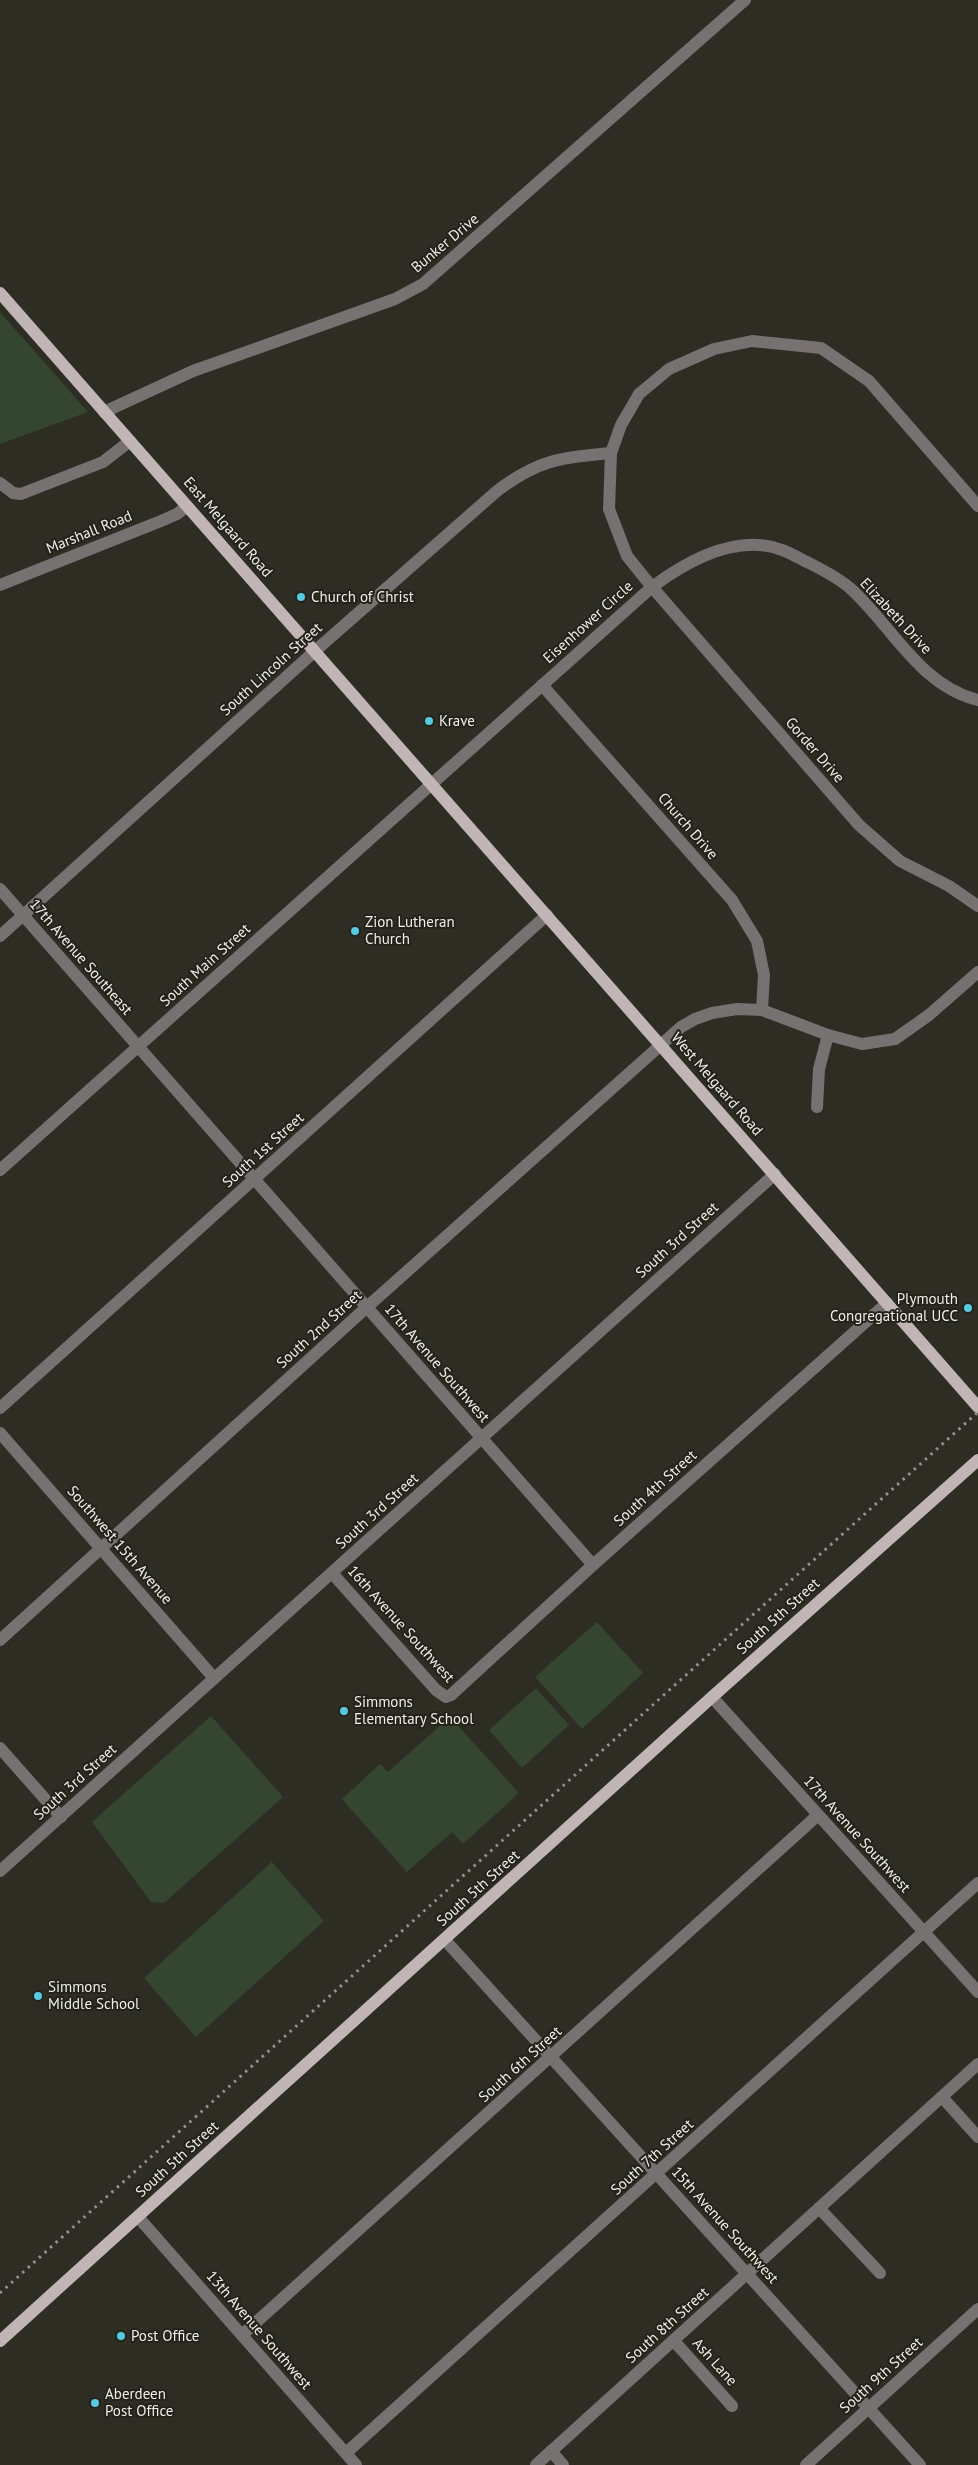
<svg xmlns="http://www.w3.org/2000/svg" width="978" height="2465" font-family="'PT Sans',sans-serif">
	<rect width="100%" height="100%" fill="#2e2d24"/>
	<g fill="#354630">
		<polygon points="0,312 88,412 0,444"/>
		<polygon points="597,1622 643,1673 582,1729 535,1677"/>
		<polygon points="536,1688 569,1725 522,1768 489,1730"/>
		<polygon points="211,1716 283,1797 164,1903 151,1902 92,1822"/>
		<polygon points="450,1717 519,1793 463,1844 452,1832 407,1872 342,1799 380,1764 388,1772"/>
		<polygon points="272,1862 324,1921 196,2037 144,1978"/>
	</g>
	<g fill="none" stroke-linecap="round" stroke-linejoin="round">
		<g stroke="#777171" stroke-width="12">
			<polyline points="104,412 193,371 395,299 423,284 745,0"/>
			<polyline points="0,483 13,493 21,494 103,462 130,441"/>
			<polyline points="0,585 161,521 177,514 187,506"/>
			<polyline points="542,685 732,900 757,941 764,975 762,1010"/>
			<path d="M978 700C920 686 892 626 851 589 840 579 823 570 809 563 800 559 791 553 782 550 737 533 687 561 652 587L859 825 900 861 949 886 978 906"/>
			<polyline points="0,889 593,1565"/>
			<path d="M0 936 315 651 497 491C539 459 560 458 611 453"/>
			<polyline points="817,1107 819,1069 828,1035"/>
			<polyline points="0,1170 652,587 627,556 609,509 611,453 621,425 639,394 669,369 714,349 752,341 821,348 869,381 978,506"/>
			<polyline points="0,1408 547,915"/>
			<polyline points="0,1433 214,1678"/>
			<polyline points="332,1573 436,1690 446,1697 451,1695 593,1565 887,1303"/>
			<polyline points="0,1640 367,1307 681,1027 695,1019 712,1013 737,1009 762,1010 828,1035 862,1044 895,1039 929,1015 978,972"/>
			<polyline points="712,1697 978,1992"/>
			<polyline points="0,1748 61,1817"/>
			<polyline points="0,1871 775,1174"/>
			<polyline points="445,1940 920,2465"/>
			<polyline points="942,2097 978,2137"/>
			<polyline points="819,2208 880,2273"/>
			<polyline points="138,2217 356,2465"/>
			<polyline points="242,2335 818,1815"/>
			<polyline points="674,2341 732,2406"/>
			<polyline points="551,2451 563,2465"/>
			<polyline points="346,2453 978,1883"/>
			<polyline points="536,2465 978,2064"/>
			<polyline points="806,2465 978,2309"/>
		</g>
		<g stroke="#c1b6b5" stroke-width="12">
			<polyline points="0,293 978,1407"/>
			<polyline points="0,2341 712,1697 978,1460"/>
		</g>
		<polyline stroke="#93928b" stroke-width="3" stroke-dasharray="2.5 5" stroke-linecap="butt" points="0,2293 978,1412"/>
	</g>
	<g fill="#57c9e2" stroke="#24231a" stroke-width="2">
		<circle cx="301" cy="597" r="5"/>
		<circle cx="429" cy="721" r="5"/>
		<circle cx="355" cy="931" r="5"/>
		<circle cx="968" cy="1308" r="5"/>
		<circle cx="344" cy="1711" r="5"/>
		<circle cx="38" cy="1996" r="5"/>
		<circle cx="121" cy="2336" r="5"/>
		<circle cx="95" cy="2403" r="5"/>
	</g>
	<g text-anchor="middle" stroke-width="4" stroke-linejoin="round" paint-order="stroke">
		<g font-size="15" fill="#efeee9" stroke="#24231a">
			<text transform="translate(445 243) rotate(-40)" y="5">Bunker Drive</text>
			<text transform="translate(228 527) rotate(49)" y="5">East Melgaard Road</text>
			<text transform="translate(89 532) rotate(-22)" y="5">Marshall Road</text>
			<text transform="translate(896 616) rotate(47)" y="5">Elizabeth Drive</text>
			<text transform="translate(588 622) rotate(-42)" y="5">Eisenhower Circle</text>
			<text transform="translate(271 669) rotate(-42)" y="5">South Lincoln Street</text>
			<text transform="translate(815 750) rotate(49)" y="5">Gorder Drive</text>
			<text transform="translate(688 826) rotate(49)" y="5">Church Drive</text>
			<text transform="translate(81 957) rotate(49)" y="5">17th Avenue Southeast</text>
			<text transform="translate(205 965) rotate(-42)" y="5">South Main Street</text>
			<text transform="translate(717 1084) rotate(49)" y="5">West Melgaard Road</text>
			<text transform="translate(263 1150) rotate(-42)" y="5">South 1st Street</text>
			<text transform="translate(677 1240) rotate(-42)" y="5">South 3rd Street</text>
			<text transform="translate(319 1329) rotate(-42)" y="5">South 2nd Street</text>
			<text transform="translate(437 1363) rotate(49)" y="5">17th Avenue Southwest</text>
			<text transform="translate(655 1488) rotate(-42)" y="5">South 4th Street</text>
			<text transform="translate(377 1511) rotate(-42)" y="5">South 3rd Street</text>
			<text transform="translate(120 1545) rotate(49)" y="5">Southwest 15th Avenue</text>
			<text transform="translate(778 1616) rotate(-42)" y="5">South 5th Street</text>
			<text transform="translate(401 1624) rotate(48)" y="5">16th Avenue Southwest</text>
			<text transform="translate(75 1782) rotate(-42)" y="5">South 3rd Street</text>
			<text transform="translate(857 1834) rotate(48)" y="5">17th Avenue Southwest</text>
			<text transform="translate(478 1888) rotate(-42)" y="5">South 5th Street</text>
			<text transform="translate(520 2064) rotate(-42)" y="5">South 6th Street</text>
			<text transform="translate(652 2157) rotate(-42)" y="5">South 7th Street</text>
			<text transform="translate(177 2159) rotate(-42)" y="5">South 5th Street</text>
			<text transform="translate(725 2225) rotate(48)" y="5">15th Avenue Southwest</text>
			<text transform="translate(667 2325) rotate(-42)" y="5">South 8th Street</text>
			<text transform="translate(259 2330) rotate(49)" y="5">13th Avenue Southwest</text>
			<text transform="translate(715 2362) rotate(48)" y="5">Ash Lane</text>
			<text transform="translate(881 2375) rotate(-42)" y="5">South 9th Street</text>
		</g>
		<g font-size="15" fill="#efeee9" stroke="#24231a" text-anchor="start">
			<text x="311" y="602">Church of Christ</text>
			<text x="439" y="726">Krave</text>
			<text x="365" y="927">Zion Lutheran<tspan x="365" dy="17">Church</tspan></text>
			<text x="958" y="1304" text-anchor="end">Plymouth<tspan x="958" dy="17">Congregational UCC</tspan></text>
			<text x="354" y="1707">Simmons<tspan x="354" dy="17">Elementary School</tspan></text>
			<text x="48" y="1992">Simmons<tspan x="48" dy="17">Middle School</tspan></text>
			<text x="131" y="2341">Post Office</text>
			<text x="105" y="2399">Aberdeen<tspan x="105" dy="17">Post Office</tspan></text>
		</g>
	</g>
</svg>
